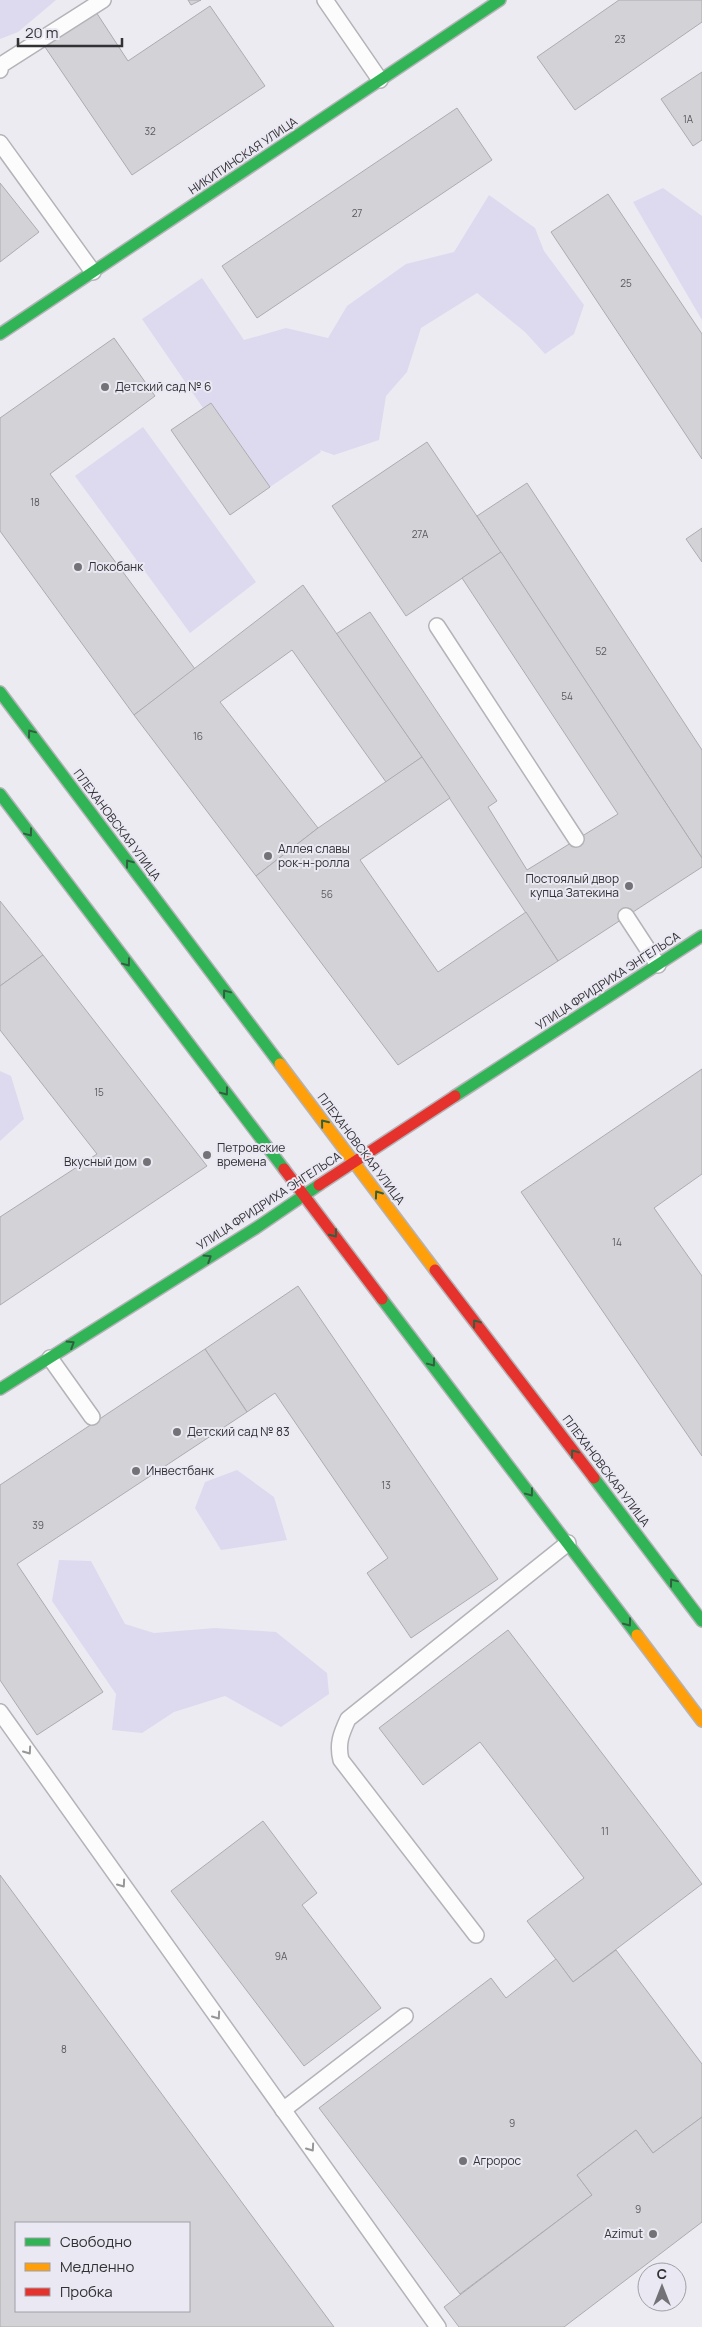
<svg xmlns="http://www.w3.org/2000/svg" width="702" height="2327" font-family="Manrope,sans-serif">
	<rect width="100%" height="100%" fill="#ecebf1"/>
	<g fill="#dddaef">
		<polygon points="0,0 56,0 18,32 0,39"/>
		<polygon points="663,188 702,216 702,320 633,202"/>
		<polygon points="489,195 535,228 544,251 584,305 574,334 545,354 525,332 477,293 421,328 407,372 386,396 379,440 334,455 320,450 321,452 270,487 211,403 203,408 142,319 202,278 244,340 286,328 328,338 347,306 406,264 454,252"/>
		<polygon points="143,427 256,582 190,633 75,476"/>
		<polygon points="0,1071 11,1076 24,1119 0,1141"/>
		<polygon points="237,1470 274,1497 287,1540 221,1550 195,1508 205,1482"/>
		<polygon points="59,1560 91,1561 125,1624 154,1633 215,1628 276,1632 327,1673 329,1694 281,1727 225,1696 174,1712 142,1733 112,1730 116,1694 52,1601"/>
	</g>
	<g fill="#d3d2d7" stroke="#acacb0" fill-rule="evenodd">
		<polygon points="188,0 201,0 191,5"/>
		<polygon points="619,0 702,0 702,22 575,110 537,57"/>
		<polygon points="210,6 265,86 132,175 45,47 96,12 128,61"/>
		<polygon points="702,72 702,140 693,146 661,99"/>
		<polygon points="457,108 492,160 257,318 222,266"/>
		<polygon points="0,183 39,232 0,262"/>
		<polygon points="608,194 702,334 702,459 551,232"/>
		<polygon points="114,338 155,396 50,474 195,669 134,715 0,531 0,418"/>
		<polygon points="211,403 270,487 230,515 171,430"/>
		<polygon points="427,442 501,552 406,616 332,506"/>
		<polygon points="527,483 702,750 702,858 477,516"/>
		<polygon points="702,528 702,562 686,539"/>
		<polygon points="501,552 702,858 702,867 558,961 422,757 336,634 370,612 497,801 488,807 527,870 618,814 462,578"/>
		<polygon points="303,585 422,757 386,782 292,650 220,702 318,828 256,876 134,715"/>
		<polygon points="422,757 450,798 360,860 438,972 526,912 558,961 398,1065 256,876 318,828"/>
		<polygon points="0,901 43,955 0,986"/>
		<polygon points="43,955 207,1166 0,1305 0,1217 97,1154 0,1030 0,986"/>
		<polygon points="702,1069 702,1174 654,1208 702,1276 702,1456 521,1192"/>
		<polygon points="298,1286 498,1579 411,1638 367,1573 388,1558 275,1393 247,1412 205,1349"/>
		<polygon points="205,1349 247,1412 17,1564 103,1692 37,1735 0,1680 0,1485"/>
		<polygon points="508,1630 702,1884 573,1982 527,1921 584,1878 480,1742 423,1785 379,1728"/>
		<polygon points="263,1821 317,1893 302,1905 381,2008 304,2066 171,1891"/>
		<path d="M0 1875 334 2327H0ZM16 2223H189V2311H16Z"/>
		<polygon points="616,1950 702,2064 702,2117 653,2153 636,2130 577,2175 592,2195 460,2294 319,2108 491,1978 506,1998 556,1959 573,1982"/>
		<polygon points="702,2117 702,2222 564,2327 459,2327 444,2307 592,2195 577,2175 636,2130 653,2153"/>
	</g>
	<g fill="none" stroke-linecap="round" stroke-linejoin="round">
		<g stroke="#b4b3b8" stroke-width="18">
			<g id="lane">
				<polyline points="325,0 380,80"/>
				<polyline points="0,70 1,65 103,0"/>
				<polyline points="0,143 93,272"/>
				<polyline points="437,626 576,839"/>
				<polyline points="626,916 658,965"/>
				<polyline points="50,1358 92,1417"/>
				<polyline points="0,1712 438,2327"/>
				<path d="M476 1935 341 1760C337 1744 341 1734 348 1719L568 1543"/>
				<polyline points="283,2110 405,2016"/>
			</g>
		</g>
		<g stroke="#b4b3b8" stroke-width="14">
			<g id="fast">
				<polyline points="0,334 500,0"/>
				<polyline points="0,692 280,1064"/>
				<polyline points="0,794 284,1169"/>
				<polyline points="455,1096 702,936"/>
				<polyline points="382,1299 637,1635"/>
				<polyline points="0,1389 256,1228 319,1185"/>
				<polyline points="594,1478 702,1621"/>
			</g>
		</g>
		<g stroke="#b4b3b8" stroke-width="14">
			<g id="slow">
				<polyline points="280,1064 435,1270"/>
				<polyline points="637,1635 702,1721"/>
			</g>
		</g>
		<g stroke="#b4b3b8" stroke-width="14">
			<g id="jam">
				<polyline points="284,1169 382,1299"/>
				<polyline points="319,1185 455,1096"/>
				<polyline points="435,1270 594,1478"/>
			</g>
		</g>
		<use href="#lane" stroke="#fcfcfd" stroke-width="15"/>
		<use href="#fast" stroke="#30b455" stroke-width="11"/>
		<use href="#slow" stroke="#ff9f0a" stroke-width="11"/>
		<use href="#jam" stroke="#e5322d" stroke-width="11"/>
	</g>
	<defs><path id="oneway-chevron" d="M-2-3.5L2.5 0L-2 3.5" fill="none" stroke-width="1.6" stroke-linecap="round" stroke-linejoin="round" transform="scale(1.25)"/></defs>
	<g stroke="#316040">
		<use href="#oneway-chevron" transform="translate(31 733) rotate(-127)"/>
		<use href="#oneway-chevron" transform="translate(29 833) rotate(53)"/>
		<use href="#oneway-chevron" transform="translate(129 863) rotate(-127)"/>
		<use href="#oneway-chevron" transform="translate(127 963) rotate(53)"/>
		<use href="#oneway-chevron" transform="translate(226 993) rotate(-127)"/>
		<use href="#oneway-chevron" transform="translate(225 1092) rotate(53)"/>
		<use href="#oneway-chevron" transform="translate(324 1123) rotate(-129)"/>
		<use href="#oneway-chevron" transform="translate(378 1194) rotate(-126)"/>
		<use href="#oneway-chevron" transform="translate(334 1234) rotate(52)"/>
		<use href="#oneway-chevron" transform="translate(208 1258) rotate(-32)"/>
		<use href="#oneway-chevron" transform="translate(476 1323) rotate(-127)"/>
		<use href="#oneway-chevron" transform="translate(71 1344) rotate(-32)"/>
		<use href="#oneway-chevron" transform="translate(432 1363) rotate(53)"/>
		<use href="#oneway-chevron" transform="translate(574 1453) rotate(-127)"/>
		<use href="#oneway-chevron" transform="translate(530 1493) rotate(53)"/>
		<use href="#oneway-chevron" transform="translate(673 1582) rotate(-127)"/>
		<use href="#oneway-chevron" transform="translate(628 1623) rotate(53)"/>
	</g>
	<g stroke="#979799">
		<use href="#oneway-chevron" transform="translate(28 1751) rotate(55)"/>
		<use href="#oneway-chevron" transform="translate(122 1884) rotate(55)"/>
		<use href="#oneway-chevron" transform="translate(217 2016) rotate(55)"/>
		<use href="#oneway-chevron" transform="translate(311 2148) rotate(55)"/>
	</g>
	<g fill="#737377" stroke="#eae9f3" stroke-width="2">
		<circle cx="105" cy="387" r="5"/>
		<circle cx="78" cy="567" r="5"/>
		<circle cx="268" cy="856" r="5"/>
		<circle cx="629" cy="886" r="5"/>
		<circle cx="207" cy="1155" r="5"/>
		<circle cx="147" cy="1162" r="5"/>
		<circle cx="177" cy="1432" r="5"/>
		<circle cx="136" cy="1471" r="5"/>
		<circle cx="463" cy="2161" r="5"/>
		<circle cx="653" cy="2234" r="5"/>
	</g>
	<g text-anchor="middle" stroke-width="4" stroke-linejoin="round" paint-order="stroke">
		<g font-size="10" fill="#5a5a5e">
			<text x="620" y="43">23</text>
			<text x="688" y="123">1А</text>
			<text x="150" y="135">32</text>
			<text x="357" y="217">27</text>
			<text x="626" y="287">25</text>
			<text x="35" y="506">18</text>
			<text x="420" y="538">27А</text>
			<text x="601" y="655">52</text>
			<text x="567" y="700">54</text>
			<text x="198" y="740">16</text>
			<text x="327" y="898">56</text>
			<text x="99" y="1096">15</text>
			<text x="617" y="1246">14</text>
			<text x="386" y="1489">13</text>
			<text x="38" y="1529">39</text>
			<text x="605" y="1835">11</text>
			<text x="281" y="1960">9А</text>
			<text x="64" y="2053">8</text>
			<text x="512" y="2127">9</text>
			<text x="638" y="2213">9</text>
		</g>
		<g font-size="12" fill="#323235" stroke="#eae9f3">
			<text transform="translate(243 156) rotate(-34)" y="4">НИКИТИНСКАЯ УЛИЦА</text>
			<text transform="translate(117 825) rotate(53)" y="4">ПЛЕХАНОВСКАЯ УЛИЦА</text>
			<text transform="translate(608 981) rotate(-33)" y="4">УЛИЦА ФРИДРИХА ЭНГЕЛЬСА</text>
			<text transform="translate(361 1149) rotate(53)" y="4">ПЛЕХАНОВСКАЯ УЛИЦА</text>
			<text transform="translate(269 1201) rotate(-33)" y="4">УЛИЦА ФРИДРИХА ЭНГЕЛЬСА</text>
			<text transform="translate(606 1471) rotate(53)" y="4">ПЛЕХАНОВСКАЯ УЛИЦА</text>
		</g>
		<g font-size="12" fill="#323235" stroke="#eae9f3" text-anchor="start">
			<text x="115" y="391">Детский сад № 6</text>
			<text x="88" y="571">Локобанк</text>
			<text x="278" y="853">Аллея славы<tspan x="278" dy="14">рок-н-ролла</tspan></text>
			<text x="619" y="883" text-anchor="end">Постоялый двор<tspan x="619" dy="14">купца Затекина</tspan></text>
			<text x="217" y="1152">Петровские<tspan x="217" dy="14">времена</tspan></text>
			<text x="137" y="1166" text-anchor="end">Вкусный дом</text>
			<text x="187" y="1436">Детский сад № 83</text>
			<text x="146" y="1475">Инвестбанк</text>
			<text x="473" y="2165">Агророс</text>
			<text x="643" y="2238" text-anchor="end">Azimut</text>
		</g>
	</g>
	<rect x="15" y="2222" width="175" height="90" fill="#eae9f3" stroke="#a0a0a7"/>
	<rect x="25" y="2238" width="25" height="8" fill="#30b455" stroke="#a0a0a7"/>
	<text x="60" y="2247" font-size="15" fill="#323235">Свободно</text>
	<rect x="25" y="2263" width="25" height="8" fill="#ff9f0a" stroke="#a0a0a7"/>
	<text x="60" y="2272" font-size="15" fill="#323235">Медленно</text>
	<rect x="25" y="2288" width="25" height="8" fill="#e5322d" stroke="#a0a0a7"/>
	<text x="60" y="2297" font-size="15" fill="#323235">Пробка</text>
	<g transform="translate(662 2287)"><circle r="24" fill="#eae9f3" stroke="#a0a0a7"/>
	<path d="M0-4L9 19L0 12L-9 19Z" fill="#737377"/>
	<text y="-8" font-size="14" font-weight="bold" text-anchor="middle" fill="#323235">С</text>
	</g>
	<path d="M18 38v8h104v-8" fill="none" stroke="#323235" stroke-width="2.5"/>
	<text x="25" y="38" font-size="15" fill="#323235" stroke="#eae9f3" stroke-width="4" paint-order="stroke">20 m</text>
</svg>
